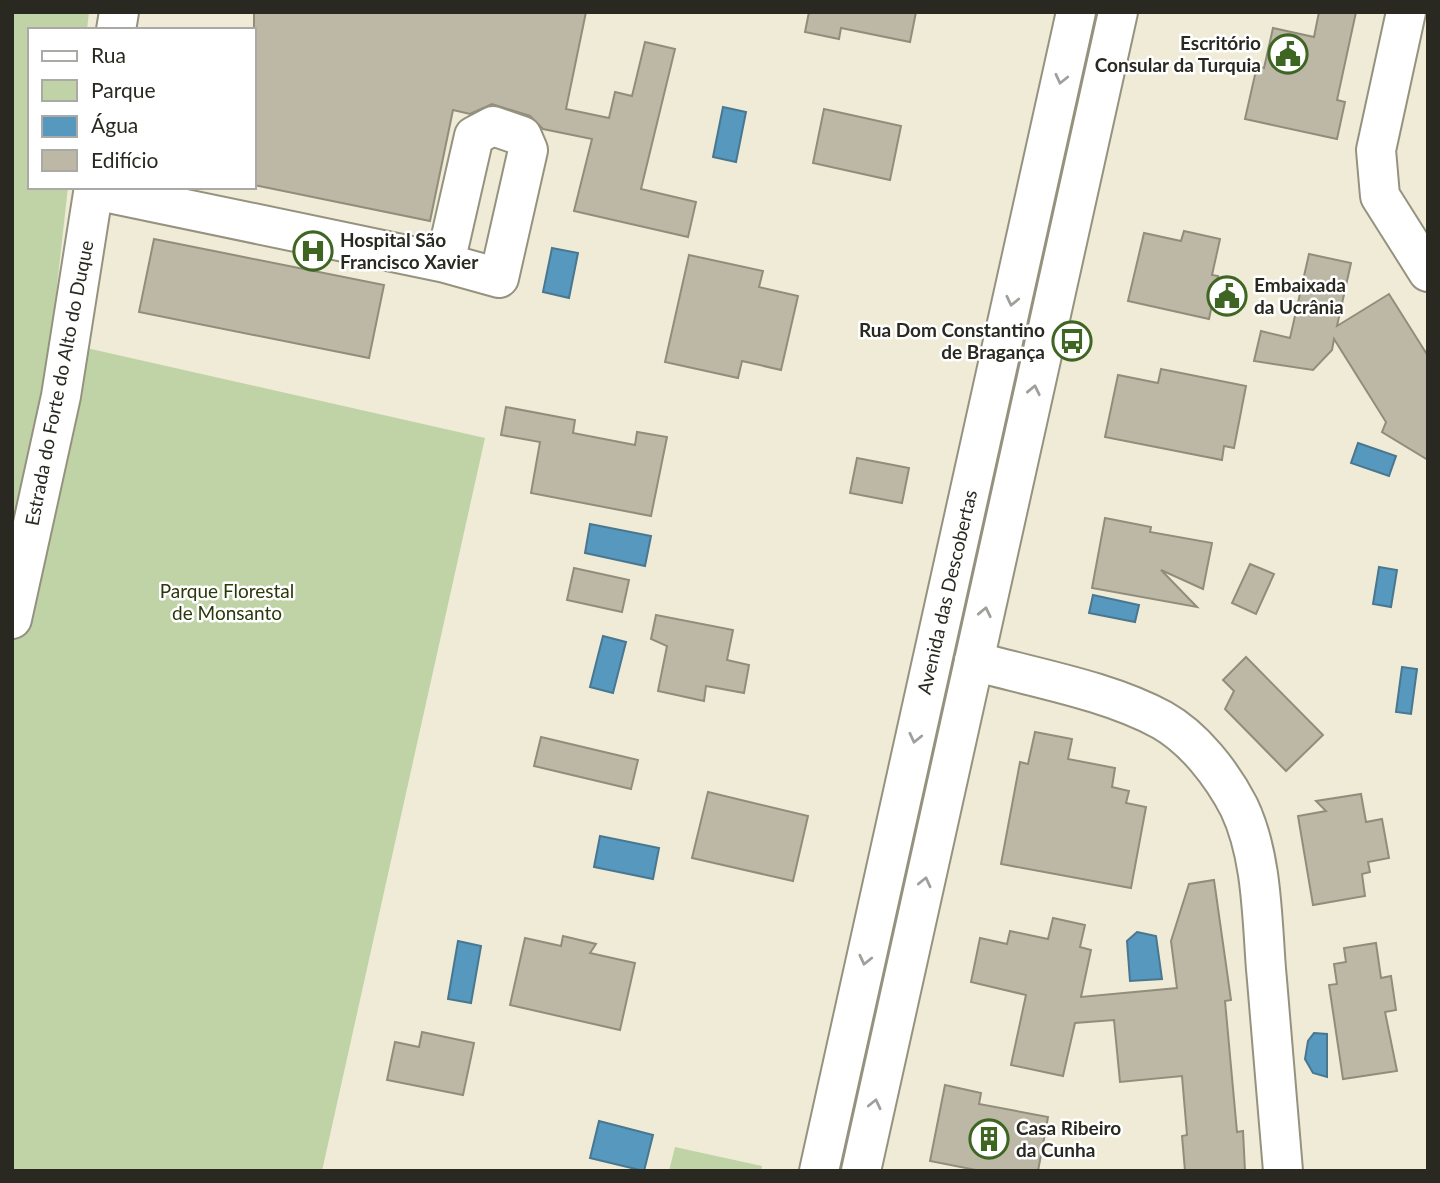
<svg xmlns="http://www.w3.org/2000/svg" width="1440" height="1183" font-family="Lato,sans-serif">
	<rect width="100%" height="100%" fill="#efebd7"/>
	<g fill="#c0d3a6">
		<polygon points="12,12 89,12 87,30 30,30 30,187 68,187 51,340 485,438 322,1171 12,1171"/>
		<polygon points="675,1147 762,1166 761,1171 669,1171"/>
	</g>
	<g fill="#5698be" stroke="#49778f" stroke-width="2">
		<polygon points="723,107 746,112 736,162 713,157"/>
		<polygon points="552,248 578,253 569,298 543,292"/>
		<polygon points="1358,443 1396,456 1389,476 1351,463"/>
		<polygon points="590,524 651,536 645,566 585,553"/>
		<polygon points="1379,567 1397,570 1391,607 1373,604"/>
		<polygon points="1093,595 1139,605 1135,622 1089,613"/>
		<polygon points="603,636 626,642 613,693 590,687"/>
		<polygon points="1402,667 1417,669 1411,714 1396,712"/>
		<polygon points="600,836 659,848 653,879 594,867"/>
		<polygon points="1137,932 1156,936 1162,979 1130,981 1127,941"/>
		<polygon points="458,941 481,946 471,1003 448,999"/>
		<polygon points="1314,1033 1327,1034 1327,1077 1313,1073 1305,1059 1308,1041"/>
		<polygon points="599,1121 653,1135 644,1171 590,1158"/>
	</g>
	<g fill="#bcb8a5" stroke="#908d7b" stroke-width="2">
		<polygon points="254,12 586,12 566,109 609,118 615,92 632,96 645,42 675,49 641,189 696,202 688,237 574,211 592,139 543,129 530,116 492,104 470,114 453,110 430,221 254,185"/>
		<polygon points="809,12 916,12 910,42 841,28 839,39 805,32"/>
		<polygon points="1319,12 1356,12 1337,100 1345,102 1337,139 1245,119 1257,66 1264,68 1273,28 1314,37"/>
		<polygon points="824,109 901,126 890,180 813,163"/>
		<polygon points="1184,231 1220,239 1212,275 1218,276 1209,319 1128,301 1144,233 1181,241"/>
		<polygon points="154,239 384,285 369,358 139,312"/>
		<polygon points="1309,254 1351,263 1337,326 1389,294 1428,356 1428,460 1382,432 1386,422 1334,339 1332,350 1313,370 1254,361 1261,331 1290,338"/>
		<polygon points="689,255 763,271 759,287 798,296 781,370 742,361 738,378 665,362"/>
		<polygon points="1161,369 1246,386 1234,448 1224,446 1222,460 1105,437 1118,375 1158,383"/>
		<polygon points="506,407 575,420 573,433 635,445 637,432 667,437 651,516 531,493 540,442 501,435"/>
		<polygon points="857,458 909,468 902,503 850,493"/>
		<polygon points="1105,518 1151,527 1150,532 1212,543 1203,589 1161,570 1197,607 1092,588"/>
		<polygon points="1250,564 1274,574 1256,614 1232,603"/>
		<polygon points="574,568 629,580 622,612 567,600"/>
		<polygon points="656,615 733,630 727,660 749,665 744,693 706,686 704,701 658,691 667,646 651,639"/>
		<polygon points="1246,657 1323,735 1286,771 1225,709 1234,691 1223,680"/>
		<polygon points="1035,732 1072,739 1068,759 1115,768 1112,787 1129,791 1126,803 1146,807 1131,888 1001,864 1020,762 1028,764"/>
		<polygon points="541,737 638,760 631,789 534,766"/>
		<polygon points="708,792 808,816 793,881 692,858"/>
		<polygon points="1361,794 1366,822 1382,819 1389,858 1368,862 1370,872 1362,874 1365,896 1313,905 1298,816 1326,811 1316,801"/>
		<polygon points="1214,880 1231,1000 1225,1001 1237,1132 1243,1131 1245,1171 1185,1171 1182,1136 1187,1135 1182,1076 1120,1082 1114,1020 1075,1023 1063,1076 1011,1065 1026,995 971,982 980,938 1007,944 1010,931 1048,939 1053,918 1085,925 1080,947 1091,950 1081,997 1177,988 1171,941 1189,884"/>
		<polygon points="563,936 596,944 590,953 635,963 620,1030 510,1005 525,938 561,946"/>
		<polygon points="1376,943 1381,978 1391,976 1396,1010 1385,1012 1397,1071 1343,1079 1329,985 1337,984 1334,964 1346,962 1344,948"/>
		<polygon points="422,1032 474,1043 463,1095 387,1080 395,1042 419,1047"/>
		<polygon points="945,1085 981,1093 979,1104 1048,1117 1038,1171 981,1171 930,1161"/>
	</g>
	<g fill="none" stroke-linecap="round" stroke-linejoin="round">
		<g stroke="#95927f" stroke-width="42">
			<g id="minor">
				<polyline points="1406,12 1376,150 1380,196 1428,272"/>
				<polyline points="116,30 119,12"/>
				<polyline points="94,190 445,263 474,136 493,126 522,136 528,150 499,278 445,263"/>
				<polyline points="12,619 61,396 94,187"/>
				<path d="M974 661C1034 678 1107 690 1162 720 1194 738 1222 774 1239 807 1262 855 1262 917 1266 969 1272 1036 1277 1103 1283 1171"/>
			</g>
		</g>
		<g stroke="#95927f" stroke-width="42">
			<g id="major">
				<polyline points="819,1171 1076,12"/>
				<polyline points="861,1171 1118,12"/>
			</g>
		</g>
		<use href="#minor" stroke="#fff" stroke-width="38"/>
		<use href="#major" stroke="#fff" stroke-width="38"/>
	</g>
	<defs><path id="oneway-chevron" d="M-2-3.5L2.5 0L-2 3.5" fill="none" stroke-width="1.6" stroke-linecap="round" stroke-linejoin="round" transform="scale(1.75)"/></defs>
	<g stroke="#9f9f9b">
		<use href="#oneway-chevron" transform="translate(1061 79) rotate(103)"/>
		<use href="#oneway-chevron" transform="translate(1012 301) rotate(103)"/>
		<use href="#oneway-chevron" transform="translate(1034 390) rotate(-78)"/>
		<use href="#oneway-chevron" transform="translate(985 612) rotate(-78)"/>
		<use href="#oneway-chevron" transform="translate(915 738) rotate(103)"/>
		<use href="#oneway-chevron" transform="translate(925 882) rotate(-77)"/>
		<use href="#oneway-chevron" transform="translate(865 960) rotate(103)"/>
		<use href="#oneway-chevron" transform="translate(875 1104) rotate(-77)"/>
	</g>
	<defs>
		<g id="civic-ring" transform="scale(2.0125)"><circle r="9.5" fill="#fff" stroke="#3e6622" stroke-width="1.5"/><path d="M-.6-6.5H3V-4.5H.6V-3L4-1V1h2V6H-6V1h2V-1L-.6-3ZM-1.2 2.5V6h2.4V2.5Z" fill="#3e6622"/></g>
		<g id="hospital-ring" transform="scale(2.0125)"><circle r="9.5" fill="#fff" stroke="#3e6622" stroke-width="1.5"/><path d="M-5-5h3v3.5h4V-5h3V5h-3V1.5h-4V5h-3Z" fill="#3e6622"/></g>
		<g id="bus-ring" transform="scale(2.0125)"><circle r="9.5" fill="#fff" stroke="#3e6622" stroke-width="1.5"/><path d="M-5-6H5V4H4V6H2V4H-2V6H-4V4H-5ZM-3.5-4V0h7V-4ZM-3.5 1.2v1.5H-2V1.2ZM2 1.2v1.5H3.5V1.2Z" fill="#3e6622"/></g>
		<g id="building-ring" transform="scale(2.0125)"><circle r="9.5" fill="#fff" stroke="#3e6622" stroke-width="1.5"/><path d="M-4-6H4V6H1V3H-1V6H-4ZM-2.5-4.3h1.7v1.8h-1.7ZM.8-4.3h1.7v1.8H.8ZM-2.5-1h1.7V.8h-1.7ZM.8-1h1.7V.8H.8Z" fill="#3e6622"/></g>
	</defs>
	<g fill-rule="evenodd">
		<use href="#civic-ring" x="1288" y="54"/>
		<use href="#hospital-ring" x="313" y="251"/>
		<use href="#civic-ring" x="1227" y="296"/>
		<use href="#bus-ring" x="1072" y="341"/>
		<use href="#building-ring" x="989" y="1139"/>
	</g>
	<g text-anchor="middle" stroke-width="5" stroke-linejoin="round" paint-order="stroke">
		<g font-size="19" font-weight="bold" fill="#2a2921" stroke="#fff" text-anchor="start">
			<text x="1261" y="50" text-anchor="end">Escritório<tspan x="1261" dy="22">Consular da Turquia</tspan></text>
			<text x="340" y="247">Hospital São<tspan x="340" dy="22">Francisco Xavier</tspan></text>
			<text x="1254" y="292">Embaixada<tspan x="1254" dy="22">da Ucrânia</tspan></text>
			<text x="1045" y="337" text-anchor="end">Rua Dom Constantino<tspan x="1045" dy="22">de Bragança</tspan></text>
			<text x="1016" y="1135">Casa Ribeiro<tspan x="1016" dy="22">da Cunha</tspan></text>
		</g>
		<g font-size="19" fill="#2a2921" stroke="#fff">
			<text transform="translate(59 383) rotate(-79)" y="7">Estrada do Forte do Alto do Duque</text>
			<text transform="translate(947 592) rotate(-77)" y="7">Avenida das Descobertas</text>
		</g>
		<g font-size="19" fill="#2a390a" stroke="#fff">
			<text x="227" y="598">Parque Florestal<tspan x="227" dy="22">de Monsanto</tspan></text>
		</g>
	</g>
	<rect width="1440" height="1183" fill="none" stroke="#2a2921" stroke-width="28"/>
	<rect x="28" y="28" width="228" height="161" fill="#ffffff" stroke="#aaa9a6" stroke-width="2"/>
	<rect x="42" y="51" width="35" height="10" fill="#ffffff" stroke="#aaa9a6" stroke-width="2"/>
	<text x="91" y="63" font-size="21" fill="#2a2921">Rua</text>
	<rect x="42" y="80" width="35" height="21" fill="#c0d3a6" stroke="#aaa9a6" stroke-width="2"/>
	<text x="91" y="98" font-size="21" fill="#2a2921">Parque</text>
	<rect x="42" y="116" width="35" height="21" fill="#5698be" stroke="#aaa9a6" stroke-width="2"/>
	<text x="91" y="133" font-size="21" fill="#2a2921">Água</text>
	<rect x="42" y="150" width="35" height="21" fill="#bcb8a5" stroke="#aaa9a6" stroke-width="2"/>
	<text x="91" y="168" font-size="21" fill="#2a2921">Edifício</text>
</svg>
